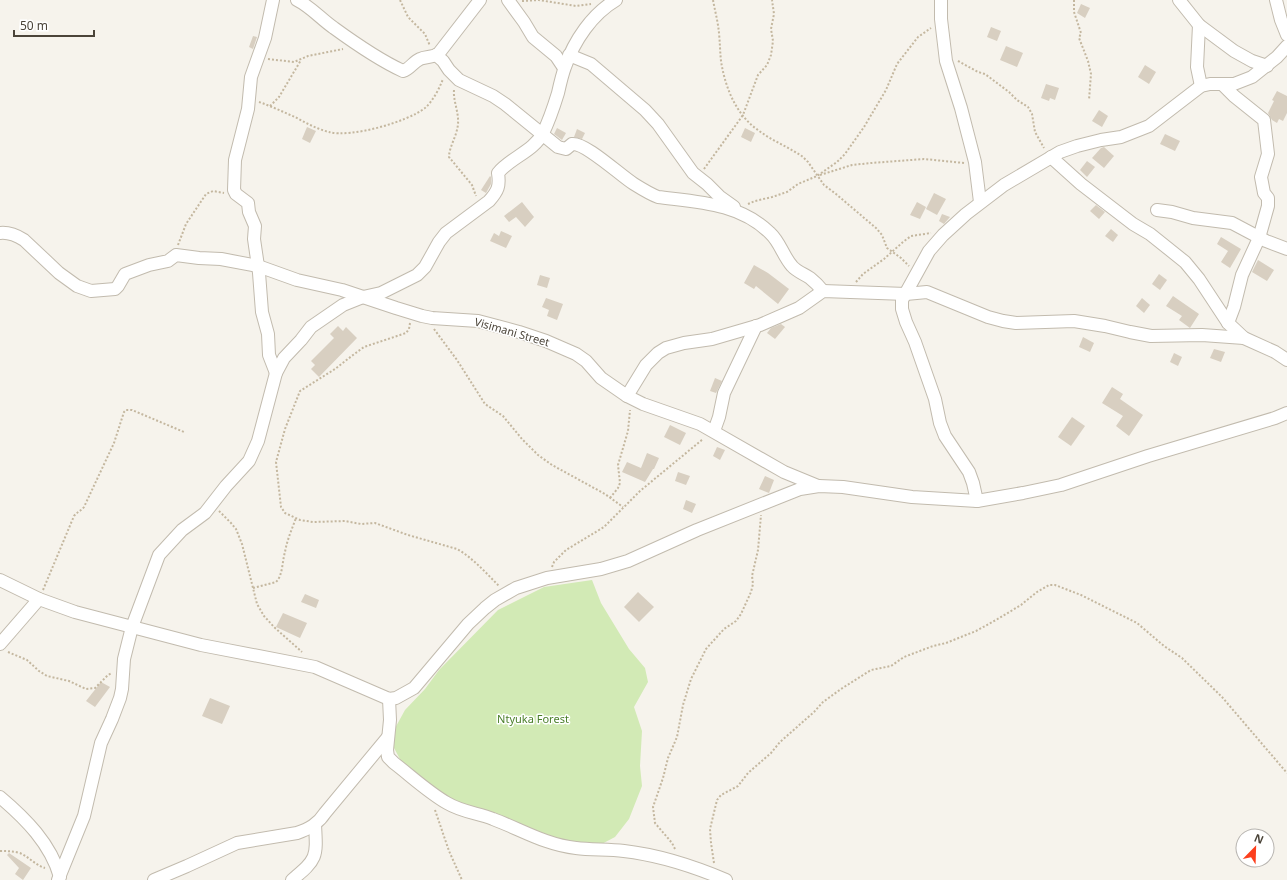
<svg xmlns="http://www.w3.org/2000/svg" width="1287" height="880" font-family="'Noto Sans',sans-serif">
	<rect width="100%" height="100%" fill="#f6f3ec"/>
	<polygon fill="#d2eab5" points="592,580 601,603 629,649 645,668 648,682 634,707 642,731 640,766 642,786 629,819 615,837 596,847 575,846 469,810 449,799 403,765 393,746 394,730 405,710 425,689 439,670 498,610 544,587"/>
	<g fill="#d8cfc1">
		<polygon points="1081,4 1090,8 1085,18 1077,13"/>
		<polygon points="991,27 1001,31 997,41 987,37"/>
		<polygon points="253,36 257,37 253,49 249,47"/>
		<polygon points="1006,46 1023,53 1017,67 1000,60"/>
		<polygon points="1145,65 1156,72 1149,84 1138,77"/>
		<polygon points="1046,84 1059,88 1055,100 1050,98 1049,101 1041,98"/>
		<polygon points="1277,91 1287,96 1287,113 1283,121 1279,119 1277,123 1272,120 1268,113 1274,101 1272,100"/>
		<polygon points="1099,110 1108,116 1102,127 1092,121"/>
		<polygon points="307,127 316,131 310,143 302,139"/>
		<polygon points="557,128 566,133 562,140 554,134"/>
		<polygon points="745,128 755,133 751,142 741,137"/>
		<polygon points="577,129 585,133 582,139 574,137"/>
		<polygon points="1165,134 1180,141 1175,151 1160,144"/>
		<polygon points="1104,147 1114,156 1104,168 1092,158 1101,148"/>
		<polygon points="1087,161 1095,167 1087,177 1080,170"/>
		<polygon points="490,176 491,177 491,184 486,193 481,190"/>
		<polygon points="934,193 946,199 937,215 926,209"/>
		<polygon points="522,202 534,217 525,227 516,217 509,222 504,216"/>
		<polygon points="917,202 926,207 920,219 910,215"/>
		<polygon points="1096,205 1105,212 1099,219 1090,211"/>
		<polygon points="942,214 950,217 944,224 939,221"/>
		<polygon points="1111,229 1118,235 1113,242 1105,236"/>
		<polygon points="501,231 512,236 506,248 490,241 494,233 499,236"/>
		<polygon points="1221,237 1241,249 1230,268 1221,262 1228,251 1217,244"/>
		<polygon points="1258,260 1274,270 1267,281 1252,272"/>
		<polygon points="754,265 768,273 789,289 778,304 756,286 754,289 744,283"/>
		<polygon points="1159,274 1167,280 1160,290 1152,284"/>
		<polygon points="540,275 550,278 547,288 537,285"/>
		<polygon points="1173,296 1199,314 1190,328 1179,320 1182,316 1166,306"/>
		<polygon points="546,298 563,304 557,320 547,316 549,310 542,307"/>
		<polygon points="1142,298 1150,305 1144,313 1136,306"/>
		<polygon points="781,324 785,327 775,339 767,333 771,328"/>
		<polygon points="338,326 343,331 346,327 357,338 319,377 311,369 315,365 311,361 334,338 330,334"/>
		<polygon points="1083,337 1094,343 1090,352 1079,347"/>
		<polygon points="1214,349 1225,352 1221,362 1210,358"/>
		<polygon points="1174,353 1182,357 1178,366 1170,362"/>
		<polygon points="715,378 722,381 716,393 710,391"/>
		<polygon points="1112,387 1123,394 1120,399 1143,415 1129,436 1116,426 1123,416 1102,403"/>
		<polygon points="1072,417 1085,426 1071,446 1058,437"/>
		<polygon points="670,425 686,433 680,445 664,437"/>
		<polygon points="717,447 725,450 720,460 713,456"/>
		<polygon points="647,453 659,458 654,469 653,469 645,482 622,472 627,462 641,468"/>
		<polygon points="678,472 690,476 686,485 675,481"/>
		<polygon points="765,476 774,480 769,493 759,489"/>
		<polygon points="686,500 696,504 692,513 683,509"/>
		<polygon points="638,592 654,607 639,622 624,607"/>
		<polygon points="305,594 319,600 316,608 301,602"/>
		<polygon points="283,613 307,623 300,638 276,627"/>
		<polygon points="101,682 110,687 95,707 86,701"/>
		<polygon points="210,698 230,706 222,724 202,716"/>
		<polygon points="9,853 31,868 23,880 15,874 19,868 7,855"/>
	</g>
	<g fill="none" stroke-linecap="round" stroke-linejoin="round">
		<g stroke="#c2bbae" stroke-width="14">
			<g id="minor">
				<polyline points="273,0 265,38 251,77 248,109 235,160 234,190 236,194 248,203 249,212 255,226 254,239 259,273 262,312 268,334 269,355 276,373"/>
				<path d="M297 0C311 7 321 19 334 28 356 44 379 60 403 71 410 69 413 62 420 59 426 56 434 58 439 53L480 0"/>
				<polyline points="508,0 524,22 533,37 556,56 564,68"/>
				<polyline points="941,0 941,19 946,61 961,108 975,162 980,202"/>
				<polyline points="1179,0 1199,25 1234,51 1252,61 1267,66"/>
				<polyline points="1276,0 1281,20 1287,35"/>
				<polyline points="1199,25 1197,67 1201,86"/>
				<path d="M436 55 443 61 449 70 459 80 493 96 505 104 558 147 566 149 572 144C585 142 621 176 634 184 642 189 650 194 658 197 698 202 740 203 770 233 780 242 783 256 792 266 796 271 804 274 810 278 815 282 819 286 823 291"/>
				<polyline points="569,55 591,64 645,110 658,124 693,173 707,184 720,197 734,207"/>
				<polyline points="1223,85 1234,96 1264,120 1268,154 1261,177 1264,193 1268,198 1268,206 1259,238 1242,275 1234,307 1228,323"/>
				<polyline points="1051,157 1081,184 1133,224 1150,234 1185,262 1199,279 1228,323 1244,338"/>
				<polyline points="1157,210 1172,212 1193,218 1232,223 1266,241 1287,249"/>
				<path d="M0 233C9 232 16 235 24 240L59 273 77 286 91 291 115 289 118 286 125 274 149 265 168 261 176 255 199 258 221 259 258 266 297 280 342 290 396 308 422 316 432 318 478 321 519 332 546 341 576 354 586 361 601 378 627 396 643 404 700 424 784 472 818 486"/>
				<polyline points="627,396 646,365 658,353 666,348 684,343 712,339 760,325 799,308 823,291 906,294 927,292 988,317 1003,321 1016,323 1074,321 1105,326 1130,332 1151,336 1202,335 1244,338 1275,352 1287,360"/>
				<polyline points="714,431 719,417 724,393 756,326"/>
				<polyline points="977,501 973,483 969,472 945,436 940,423 935,399 915,342 906,322 902,309 902,300 929,251 943,235 966,214 1004,185 1060,152 1077,146 1101,140 1121,137 1149,126 1201,86 1210,84 1234,84 1252,77 1277,57 1287,46"/>
				<polyline points="0,580 39,599 75,612 201,645 315,667 389,699 396,698 414,688 468,624 485,608 495,600 516,588 547,578 601,569 628,561 697,530 800,489 819,486 843,487 912,497 977,501 1023,493 1061,485 1148,456 1275,418 1287,413"/>
				<polyline points="0,644 39,599"/>
				<path d="M389 699 390 720 387 750 388 757 394 763C411 776 428 792 447 803 462 812 478 813 493 819 520 829 546 845 576 848 591 850 608 849 624 851 659 855 693 866 726 880"/>
				<path d="M0 797C25 818 51 844 60 877"/>
				<path d="M58 880 84 816 101 743 112 719 120 698 122 689 124 659 132 627 159 555 182 530 205 513 226 486 249 461 258 441 276 373 284 358 301 340 311 327 343 305 363 297 381 293 417 275 425 267 439 242 446 233 489 201C498 191 500 186 498 173 510 158 534 151 543 133 549 121 554 106 558 93 560 84 562 75 565 67 574 41 592 14 616 0"/>
				<path d="M154 880 187 866 237 843 297 833C309 829 318 824 325 813L388 737"/>
				<path d="M292 880C317 859 317 858 315 825"/>
			</g>
		</g>
		<g stroke="#c4b79f" stroke-width="2" stroke-dasharray="2 2" stroke-linecap="butt">
			<polyline points="400,0 408,17 425,34 430,46"/>
			<path d="M713 0C715 11 718 22 719 33 720 43 720 52 721 61 725 87 736 115 758 130 772 141 789 147 803 157L808 162 824 185 836 194 876 228 882 235 887 248 901 258 909 266"/>
			<polyline points="1074,0 1074,12 1081,33 1079,38 1088,61 1091,74 1089,100"/>
			<polyline points="522,1 539,0 576,6 591,4"/>
			<polyline points="268,59 294,62 308,56 343,49"/>
			<polyline points="958,61 978,72 985,74 1009,92 1017,100 1028,107 1032,114 1035,132 1044,148"/>
			<path d="M454 90C453 101 459 112 458 124 457 136 449 147 449 157L472 185 476 196"/>
			<path d="M259 102C271 106 283 112 295 117 306 123 317 129 329 132 351 138 407 122 425 108 433 101 439 89 443 79"/>
			<polyline points="270,106 279,97 301,60"/>
			<polyline points="704,169 743,115 758,75 767,65 771,55 773,41 771,29 774,14 772,0"/>
			<polyline points="820,175 852,165 871,163 924,159 964,163"/>
			<polyline points="748,204 755,201 772,197 787,192 798,184 817,176 837,162 845,154 864,127 886,90 897,64 918,37 931,28"/>
			<polyline points="178,245 186,224 206,194 213,191 224,193"/>
			<polyline points="856,282 863,274 884,259 903,242 911,236 931,233"/>
			<path d="M410 323 409 329 406 333 364 347 353 355 335 369 300 391 285 429 276 462 281 507 285 513 300 520 313 522 345 521 361 524 375 523 408 535 457 549C473 558 486 573 499 586"/>
			<polyline points="434,329 457,360 485,404 503,416 522,439 538,455 552,465 605,494 623,507"/>
			<polyline points="610,498 618,488 620,483 618,465 628,431 630,410"/>
			<polyline points="219,511 231,523 236,529 242,544 257,604 264,616 274,627 302,652"/>
			<polyline points="552,567 554,562 566,550 604,527 640,491 703,439"/>
			<path d="M253 588 276 582C283 575 282 562 285 552 287 540 292 529 296 518"/>
			<path d="M43 590 74 516C77 512 81 511 84 507L114 443 124 412 126 410H132L184 432"/>
			<polyline points="8,652 27,660 39,671 47,676 69,681 86,689 95,688 108,675 112,673"/>
			<polyline points="435,810 449,851 462,880"/>
			<polyline points="675,849 672,843 655,823 653,807 663,778 668,758 677,737 683,705 691,679 706,649 724,629 736,621 741,614 751,592 753,584 752,576 758,550 761,515"/>
			<path d="M0 851C7 851 13 851 20 853 29 857 35 865 45 868"/>
			<polyline points="714,863 711,843 710,829 717,800 721,795 738,786 748,773 771,753 780,742 814,712 823,702 841,689 871,670 891,666 904,657 933,646 946,643 976,631 996,620 1021,605 1037,592 1049,585 1055,585 1081,595 1137,623 1164,646 1182,658 1222,697 1287,773"/>
		</g>
		<use href="#minor" stroke="#fff" stroke-width="12"/>
	</g>
	<g text-anchor="middle" stroke-width="3" stroke-linejoin="round" paint-order="stroke">
		<g font-size="11" fill="#4b4439" stroke="#fff">
			<text transform="translate(512 332) rotate(16)" y="4">Visimani Street</text>
		</g>
		<g font-size="11" fill="#4a7f2a" stroke="#fff">
			<text x="533" y="723">Ntyuka Forest</text>
		</g>
	</g>
	<g transform="translate(1255 848) rotate(23)"><circle r="19" fill="#ffffff" stroke="#b7b4b0"/>
	<path d="M0-3L7 15L0 10L-7 15Z" fill="#fc3f1d"/>
	<text y="-6" font-size="11" font-weight="bold" text-anchor="middle" fill="#4b4439">N</text>
	</g>
	<path d="M14 30v6h80v-6" fill="none" stroke="#4b4439" stroke-width="2"/>
	<text x="20" y="30" font-size="12" fill="#4b4439" stroke="#ffffff" stroke-width="3" paint-order="stroke">50 m</text>
</svg>
